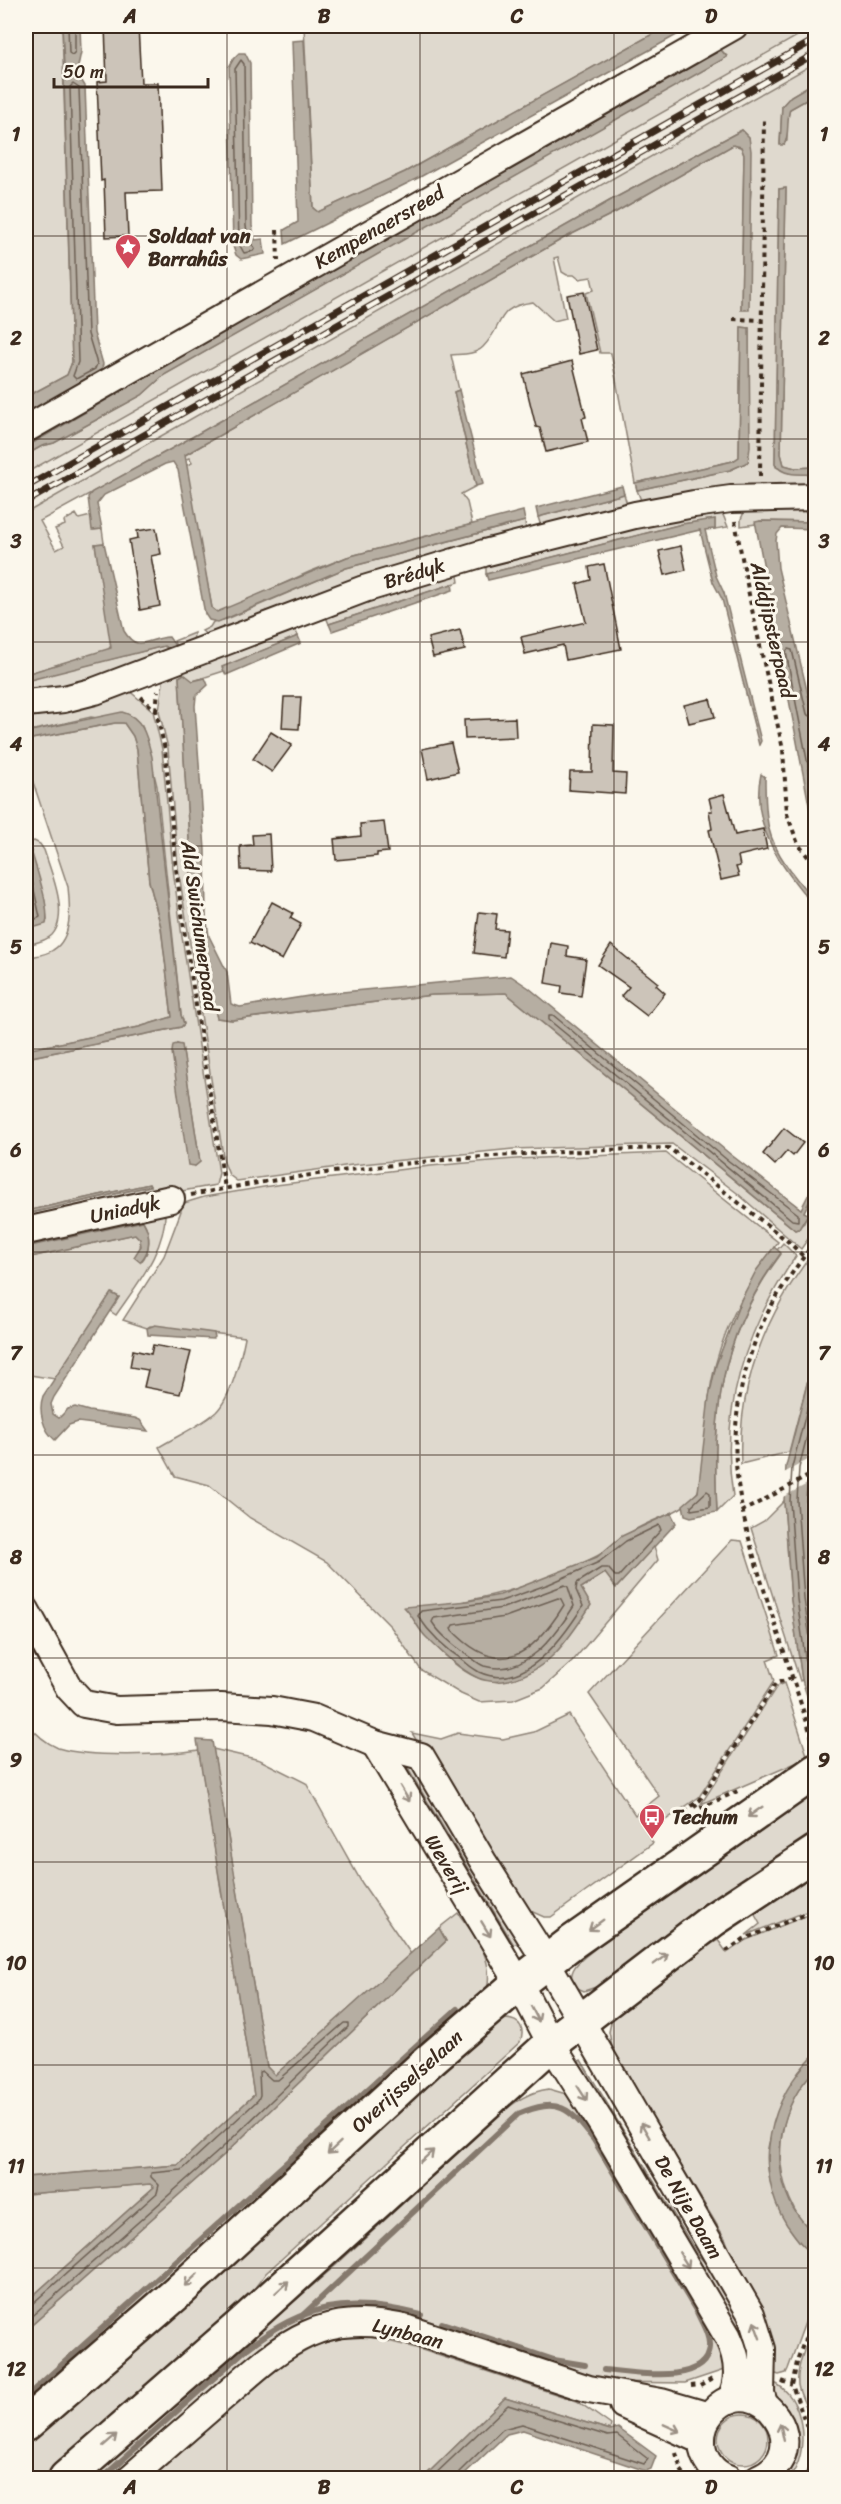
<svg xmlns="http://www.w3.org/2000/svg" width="841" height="2504" font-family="Sriracha,sans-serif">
	<rect width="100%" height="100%" fill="#fbf7ec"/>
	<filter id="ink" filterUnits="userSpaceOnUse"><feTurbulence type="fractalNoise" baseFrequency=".0167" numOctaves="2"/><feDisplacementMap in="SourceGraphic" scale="12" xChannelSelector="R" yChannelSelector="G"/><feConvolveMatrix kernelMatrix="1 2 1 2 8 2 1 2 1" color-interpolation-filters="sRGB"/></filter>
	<g filter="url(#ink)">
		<polygon fill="#ede8dd" points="815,26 815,63 26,513 26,473"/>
		<g fill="#dfd9ce" stroke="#8d8276" stroke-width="1.5" fill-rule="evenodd">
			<polygon points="26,26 62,26 72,362 67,375 26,397"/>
			<polygon points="304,26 667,26 405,172 318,212 313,208"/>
			<polygon points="756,26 815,26 26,473 26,455 42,446 54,443 142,395 164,375 727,56 721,50 186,353 26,447 26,435 727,37 752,32"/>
			<path d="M815 63V82L791 96 782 106 780 144 787 141V120L790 109 815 95V467L795 468 784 465 781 454 786 188 779 189 775 464 776 467 789 473 815 474V487L760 485 642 503 637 490 730 470 748 462 749 328 741 327 739 457 733 461 635 483 611 353H600L586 293 594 290 591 277 579 279 574 275H567L562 272 558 257 554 258 566 318 554 321 533 302C494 307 505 325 483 347 475 355 462 354 451 355L459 390 454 392 476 486 461 494 467 502 472 524 347 557 309 572 223 611 217 612 212 608 185 466 192 463 189 458 184 460 185 455 564 238 616 212 733 145 741 147 744 155 741 310 751 191 749 137 742 130 613 199 171 449 40 521 56 550 64 546 55 529 65 525 64 521 76 514 79 519 91 516 93 530 102 529 104 543 95 544 112 644 108 650 26 674V513Z"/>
			<polygon points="624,494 626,501 623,508 542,529 538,517"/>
			<polygon points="815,506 815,522 760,521 756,524 741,526 741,519 746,508"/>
			<polygon points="721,510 728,527 715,529 715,519 682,524 486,574 486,562 650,521"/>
			<polygon points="525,521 526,533 210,638 202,631 210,627 213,622 227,619 346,568"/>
			<polygon points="457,569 459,582 329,624 324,612"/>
			<polygon points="293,624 298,636 223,667 224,671 193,681 179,677 194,920 217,1018 232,1020 432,995 506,993 795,1230 804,1223 808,1214 815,1217 815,1229 801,1249 737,1193 672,1144 513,1149 352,1165 237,1181 229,1175 224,1162 178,867 168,748 159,711 164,676"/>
			<polygon points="194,633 193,645 88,683 26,693 26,680 164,646 176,647 174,641"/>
			<path d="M127 689 153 711 162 749 173 869 182 937 219 1173 216 1185 131 1200 26 1224V1214L150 1186 149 1184 26 1211V1058L181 1027 184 1024 181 1015 157 786 142 725 91 717 26 732V713ZM177 1044 182 1046 200 1162 195 1166Z"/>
			<path d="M115 723H124L133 736 137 749 149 881 161 927 172 1017 139 1027 26 1050V958C34 956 46 955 53 950 73 938 70 906 68 887L26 761V740Z"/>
			<path d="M34 841 40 844 44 850C51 872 70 915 52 935 45 942 34 943 26 945V907L27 915 47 920 45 902 28 843Z"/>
			<path d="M666 1153 778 1242C744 1287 716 1341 709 1398 707 1415 704 1483 697 1493 684 1512 660 1516 640 1527 624 1535 611 1549 595 1557 536 1589 474 1600 409 1612 423 1633 454 1670 479 1678 485 1680 492 1681 498 1682L581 1588 605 1573 617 1587 654 1546 658 1560 572 1662 543 1688 513 1700 479 1702 461 1694 421 1670 391 1627 327 1562 250 1518 209 1485 175 1476 159 1447C177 1436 200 1426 216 1412 231 1397 241 1358 245 1337L150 1326 147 1328 123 1320 164 1256 181 1211V1204L204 1197 276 1185 430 1166 515 1159Z"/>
			<path d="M165 1207C168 1247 138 1283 116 1315L110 1311 119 1297 112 1293 55 1379 30 1375 26 1371V1258L135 1234 140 1239 141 1262C151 1251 151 1234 143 1221L26 1247V1237Z"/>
			<path d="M783 1243 796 1256C746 1328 719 1408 733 1496L717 1512C712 1412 719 1337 781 1254L777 1250Z"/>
			<path d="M815 1250V1353L789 1452 741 1464C737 1383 767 1312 815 1250Z"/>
			<polygon points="784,1501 791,1600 802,1680 800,1681 751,1528 764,1521"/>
			<polygon points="732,1540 742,1541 779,1655 767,1660 774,1681 699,1797 647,1833 653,1843 551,1917 544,1917 526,1909 494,1870 412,1733 441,1739 458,1733 503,1739 534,1732 569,1715 635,1815 659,1796 589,1694"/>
			<polygon points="784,1683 807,1755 798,1762 701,1804 777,1686"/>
			<path d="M26 1722C34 1732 46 1743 58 1748 89 1758 166 1755 199 1750L254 2095 178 2165 26 2177Z"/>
			<polygon points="213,1749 260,1760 306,1783 362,1883 411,1954 275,2076 267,2067"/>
			<polygon points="405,1764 418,1765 523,1940 514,1945"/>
			<path d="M815 1788V1837L608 1983 584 1991 573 1986C566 1967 584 1958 597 1947L779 1819Z"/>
			<polygon points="815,1864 815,1913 805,1912 746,1935 760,1924 755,1915 788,1882"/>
			<path d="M458 1913C476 1937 494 1958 487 1990L26 2412V2330L225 2154 446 1941 439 1928Z"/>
			<path d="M808 1915 815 1917V2054L810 2059C801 2078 791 2098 781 2118 777 2126 771 2134 769 2143 760 2174 786 2240 815 2254V2295L788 2369 786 2373 779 2375 769 2372 726 2240 613 2052 609 2032 613 2013 658 1973 718 1940 727 1953 746 1940Z"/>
			<path d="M506 2019C521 2020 525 2029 520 2042L266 2273 235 2314 49 2478H26V2440L90 2384 467 2042Z"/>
			<polygon points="581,2060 698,2255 730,2290 753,2360 744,2367 573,2065"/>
			<path d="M815 2070V2237C770 2192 768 2115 815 2070Z"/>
			<path d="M549 2089 566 2094 581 2105 667 2243 730 2368 685 2383 606 2382 405 2319 266 2348 116 2478H82L254 2328 289 2306 336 2265 499 2115C516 2101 528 2092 549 2089Z"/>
			<polygon points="150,2184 154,2187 26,2302 26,2194"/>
			<path d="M815 2322V2478H803C814 2459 818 2437 810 2416 806 2405 800 2396 798 2385 796 2364 808 2342 815 2322Z"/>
			<polygon points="372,2337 416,2348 577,2401 611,2425 610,2430 505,2398 423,2478 152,2478 279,2366 319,2344 344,2338"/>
			<path d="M772 2382C805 2394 811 2454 789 2478H773L782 2406 773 2393Z"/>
			<circle cx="743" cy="2439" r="25"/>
		</g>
		<g fill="#b6aea2" stroke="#85796d" stroke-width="1.5">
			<polygon points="62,26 80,26 81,52 77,71 68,71 64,66"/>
			<polygon points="667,26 693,26 420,177 285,244 284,230 298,222 292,41 304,40 313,208 318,212 405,172"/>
			<polygon points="721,50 727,57 164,375 142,395 54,443 42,446 26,455 26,447 186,353"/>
			<polygon points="239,53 245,53 250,63 252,226 255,240 263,239 265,254 241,259 236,255 233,246 229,67 234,58"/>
			<polygon points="70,77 80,78 85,86 94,333 103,364 101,372 26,415 26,397 67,375 72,362 64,79"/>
			<path d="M815 82V95L790 109C786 121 790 135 784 145H780L782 106 791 96Z"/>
			<polygon points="742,130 749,137 751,151 749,310 741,310 744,155 741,147 733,145 616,212 564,238 185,455 212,608 217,612 347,557 523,511 525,521 346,568 218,622 209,620 205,614 178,470 173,462 165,464 104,495 97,504 102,529 92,530 88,497 92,492 171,449 613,199"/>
			<path d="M786 188 781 454 784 465 795 468 815 467V474C802 474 783 477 775 464L779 189Z"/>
			<polygon points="741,327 749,328 750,447 748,462 730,470 637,490 635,483 733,461 739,457"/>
			<polygon points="459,390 483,484 476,486 454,392"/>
			<polygon points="622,486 624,494 538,517 536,508"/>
			<polygon points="715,519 715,529 705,530 716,576 724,593 761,741 759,745 722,599 713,582 700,530 488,580 486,574 682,524"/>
			<polygon points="760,521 815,522 815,529 782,528 777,534 776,541 778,568 815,724 815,828 812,821 756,526 755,522"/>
			<path d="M104 543 124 631C138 654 147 638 169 637L176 647 169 649 164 646 26 681V674L111 648 95 544Z"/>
			<polygon points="452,584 453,590 332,631 329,624"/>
			<polygon points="298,636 301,643 226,675 222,667"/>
			<polygon points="184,674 193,681 205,678 208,685 196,696 195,706 205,850 206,915 209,936 227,972 231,1004 240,1007 321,994 511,976 529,988 730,1154 801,1209 815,1182 815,1190 804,1212 808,1214 799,1229 795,1230 788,1224 506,993 432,995 232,1020 217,1018 194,920 179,677"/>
			<path d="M122 712C143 717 147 737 152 757L181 1015 184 1024 181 1027 26 1058V1050L139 1027 172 1017 161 927 149 881 137 749 133 736 124 723H115L26 740V732Z"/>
			<path d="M761 774 765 777C765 794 765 812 769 829 775 855 798 881 815 901V907C784 871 749 826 761 774Z"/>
			<path d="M26 833C31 854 51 905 46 924L36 927C19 914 25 853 26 833Z"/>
			<polygon points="177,1044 182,1045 200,1162 195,1166 188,1165 172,1052 173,1045"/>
			<polygon points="149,1184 150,1186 26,1214 26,1211"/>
			<path d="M143 1221C151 1234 151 1251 140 1262L134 1257 141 1246 140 1239 135 1234 26 1258V1247Z"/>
			<path d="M774 1247 781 1253C719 1337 712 1412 717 1512L691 1517 685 1515 683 1505 698 1492 709 1397 716 1365 741 1300 756 1271Z"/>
			<path d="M111 1293 119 1297 54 1397 51 1404 53 1414 59 1418 68 1409 75 1407 89 1411 135 1418 140 1420 148 1431 78 1422 69 1425 55 1440C43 1430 38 1411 43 1396Z"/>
			<polygon points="155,1325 214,1333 215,1337 213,1339 148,1335 147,1328"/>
			<polygon points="815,1353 815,1721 802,1680 791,1600 784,1501 786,1466"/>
			<path d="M671 1513 676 1523 616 1588 605 1573 581 1588 591 1605C569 1639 546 1675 503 1681 495 1682 483 1681 476 1677 458 1668 440 1651 426 1637 417 1628 413 1616 404 1607L468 1601 500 1595 597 1557 622 1536Z"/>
			<polygon points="197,1740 212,1741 267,2067 275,2075 439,1928 446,1941 225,2154 26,2330 26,2302 154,2187 150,2184 26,2194 26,2177 178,2165 254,2095"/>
			<path d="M815 2054V2070C781 2103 770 2159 790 2202 800 2225 816 2226 815 2254 803 2249 795 2236 787 2225 751 2170 770 2096 815 2054Z"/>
			<polygon points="505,2398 610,2430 618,2428 656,2456 651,2469 646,2471 523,2430 507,2434 460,2478 423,2478"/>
		</g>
		<polygon fill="#fbf7ec" points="815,1456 815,1480 781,1498 782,1474"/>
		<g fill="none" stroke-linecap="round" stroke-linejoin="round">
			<g stroke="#6c5f53" stroke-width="1.5">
				<polyline points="68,26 69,53 72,55 75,52 75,26"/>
				<polygon points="241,60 244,64 246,226 249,241 255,248 253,251 244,253 239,244 235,69"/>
				<polygon points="73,84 79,88 88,334 97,364 95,369 76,379 73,376 78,362 70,87"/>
				<polyline points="816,719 807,714 792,650 788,649 786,652 816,806"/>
				<polyline points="26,854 40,917 36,919 32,912 26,911"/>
				<polygon points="549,1015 553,1015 726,1159 798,1214 798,1221 792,1220 549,1020"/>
				<polyline points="816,1374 792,1467 790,1501 797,1599 808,1679 816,1702"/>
				<polyline points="816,1400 799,1468 797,1501 804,1599 816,1678"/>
				<polyline points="816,1438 808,1470 806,1501 816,1612"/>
				<polygon points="707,1491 710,1493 710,1507 691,1510 691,1506"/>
				<path d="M659 1525 661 1530 619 1576H615L608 1568H601L577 1583 576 1590 583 1606C563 1638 524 1693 479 1672 474 1669 468 1665 464 1661 446 1649 430 1634 418 1616L421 1611 501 1601 549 1584 599 1562 626 1541Z"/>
				<path d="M565 1585 568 1587 574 1606C555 1636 525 1678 484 1666 478 1664 471 1657 465 1653 454 1646 439 1633 432 1622L434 1618 503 1608Z"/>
				<path d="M558 1598 561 1599 564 1605C532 1657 499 1680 451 1629L453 1625 505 1617Z"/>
				<polyline points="26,2306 32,2304 157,2193 159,2185 151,2177 151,2173 182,2170 258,2100 260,2095 259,2072 262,2071 272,2080 278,2080 344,2023 348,2023 348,2027 221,2149 26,2321"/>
				<polyline points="431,2478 508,2405 608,2436 617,2435 648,2459 644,2464 522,2424 503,2429 459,2472 457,2478"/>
			</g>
			<g stroke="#85796d" stroke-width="6">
				<path d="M301 2317 518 2114C559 2097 569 2107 594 2140L697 2312C702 2323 710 2335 709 2347 707 2387 631 2372 604 2370"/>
				<polyline points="442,2323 554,2360 585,2365"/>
				<polyline points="26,2397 457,2009"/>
				<path d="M102 2478 244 2351C303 2303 349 2296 421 2315"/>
			</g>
		</g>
		<g fill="#ccc4b9" stroke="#3b2a1e" stroke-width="1.5">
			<polygon points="105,26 138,26 141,83 158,83 162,191 126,192 128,236 106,237 104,180 101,181 97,82 107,81"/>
			<polygon points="584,292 597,350 579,354 567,295"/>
			<polygon points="572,361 586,417 582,418 588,442 546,452 540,428 536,427 523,374"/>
			<polygon points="156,528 161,554 151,556 160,606 140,610 129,540 138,538 137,531"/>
			<polygon points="681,546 686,570 665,575 659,551"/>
			<polygon points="604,564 621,649 566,660 563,645 525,654 521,637 586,622 577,584 591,580 589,567"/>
			<polygon points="460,630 465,650 433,657 428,638"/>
			<polygon points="284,697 301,697 299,729 282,728"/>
			<polygon points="710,699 715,717 689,723 684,705"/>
			<polygon points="515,718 516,737 465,739 464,720"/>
			<polygon points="593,724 614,725 613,773 626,774 625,794 569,790 570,772 592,772"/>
			<polygon points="271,732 292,745 272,772 253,759"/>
			<polygon points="451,743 458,772 428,779 422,749"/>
			<polygon points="724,794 735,835 763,829 767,849 738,856 740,866 736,867 739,876 721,880 709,830 712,829 709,811 712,811 709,798"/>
			<polygon points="384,822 388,852 377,853 377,856 336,860 334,839 361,836 360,824"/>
			<polygon points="269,834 271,871 241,870 240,846 253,845 252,835"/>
			<polygon points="272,902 293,913 290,918 301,924 282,960 250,943"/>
			<polygon points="479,912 497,914 495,929 507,930 504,957 474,953"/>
			<polygon points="551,943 568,946 567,956 586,959 581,996 561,993 562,986 545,983"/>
			<polygon points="611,945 658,983 656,985 665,993 647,1016 621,996 629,987 598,965"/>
			<polygon points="784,1128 803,1143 793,1156 787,1151 775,1165 763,1154"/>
			<polygon points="153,1345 191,1352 180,1394 144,1387 148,1370 130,1367 133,1350 151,1354"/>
		</g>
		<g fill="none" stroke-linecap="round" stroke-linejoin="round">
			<g stroke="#3b2a1e" stroke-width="30">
				<g id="minor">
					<polyline points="26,429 734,26"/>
					<polyline points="26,703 64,699 95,691 364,589 484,553 635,515 694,504 731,499 816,497"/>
					<polyline points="26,1231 171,1199"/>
					<polyline points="26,1610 69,1688 84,1704 117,1710 221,1707 272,1710 314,1718 375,1744 421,1756 484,1863 546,1961 751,2314 762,2349 761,2393 764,2404"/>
					<path d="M375 1744 519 1983 551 2044 603 2126 728 2337C738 2358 741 2380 730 2400"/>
					<polyline points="623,2405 702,2441"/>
					<path d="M130 2478C160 2452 190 2426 221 2399 283 2344 319 2308 408 2329L589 2389 661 2402 709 2416"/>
					<path d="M728 2478C713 2473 703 2459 702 2444 701 2431 705 2419 714 2410 759 2365 820 2451 758 2478"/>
				</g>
			</g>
			<g stroke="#3b2a1e" stroke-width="38">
				<g id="major">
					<polyline points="26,2424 178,2292 431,2059 519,1983 571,1943 816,1771"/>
					<polyline points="66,2478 239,2327 551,2044 714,1919 816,1852"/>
				</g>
			</g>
			<g stroke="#3b2a1e" stroke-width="4" stroke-dasharray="4.5 4.5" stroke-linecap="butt">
				<polyline points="277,230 278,261"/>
				<polyline points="733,319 762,320"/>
				<polyline points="760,476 764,117"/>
				<polyline points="735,521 751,605 783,749 787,814 798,844 816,867"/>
				<polyline points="141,697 156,711 165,749 176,868 185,936 225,1189"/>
				<polyline points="156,710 158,691"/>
				<path d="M191 1195C349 1164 509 1152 669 1148L790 1243 803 1256"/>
				<polyline points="741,1512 816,1472"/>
				<path d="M815 1747C800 1701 785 1655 770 1608 737 1507 717 1433 760 1329 774 1296 795 1269 816 1240"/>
				<polyline points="694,1804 698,1809 740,1790"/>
				<polyline points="684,1811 700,1800 776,1683 792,1678"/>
				<polyline points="727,1948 728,1950 744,1939 809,1913 816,1915"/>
				<polyline points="782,2381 792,2385"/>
				<polyline points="691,2386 700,2385"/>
				<polyline points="700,2386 714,2378"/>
				<polyline points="807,2427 792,2385 798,2358 816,2309"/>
				<polyline points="676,2453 681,2470 687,2478"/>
			</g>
			<use href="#minor" stroke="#fbf7ec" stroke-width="26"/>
			<use href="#major" stroke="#fbf7ec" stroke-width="33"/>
			<g stroke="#3b2a1e" stroke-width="7">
				<g id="rail">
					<polyline points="26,487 816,39"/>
					<polyline points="26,502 816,53"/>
				</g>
			</g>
			<use href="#rail" stroke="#fbf7ec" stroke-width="4.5" stroke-dasharray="14" stroke-linecap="butt"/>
		</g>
		<defs><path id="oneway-shaft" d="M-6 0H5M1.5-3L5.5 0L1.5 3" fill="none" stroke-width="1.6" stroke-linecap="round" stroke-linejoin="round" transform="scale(1.5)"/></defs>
		<g stroke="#9b9085">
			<use href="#oneway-shaft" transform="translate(405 1794) rotate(59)"/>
			<use href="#oneway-shaft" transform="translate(755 1812) rotate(145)"/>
			<use href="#oneway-shaft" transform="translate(596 1925) rotate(144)"/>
			<use href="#oneway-shaft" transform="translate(486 1929) rotate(59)"/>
			<use href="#oneway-shaft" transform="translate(661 1959) rotate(-37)"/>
			<use href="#oneway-shaft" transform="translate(535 2014) rotate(63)"/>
			<use href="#oneway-shaft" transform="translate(582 2093) rotate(57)"/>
			<use href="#oneway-shaft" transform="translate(645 2130) rotate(-120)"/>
			<use href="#oneway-shaft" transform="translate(334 2148) rotate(137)"/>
			<use href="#oneway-shaft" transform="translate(427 2156) rotate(-42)"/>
			<use href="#oneway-shaft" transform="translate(684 2260) rotate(58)"/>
			<use href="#oneway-shaft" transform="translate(191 2280) rotate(137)"/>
			<use href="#oneway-shaft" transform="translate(282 2287) rotate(-42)"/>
			<use href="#oneway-shaft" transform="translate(757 2330) rotate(-110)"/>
			<use href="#oneway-shaft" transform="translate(672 2428) rotate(24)"/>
			<use href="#oneway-shaft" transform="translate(782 2432) rotate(-102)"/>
			<use href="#oneway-shaft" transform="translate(110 2440) rotate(-41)"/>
		</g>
	</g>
	<path fill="none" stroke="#3b2a1e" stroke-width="1.5" stroke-opacity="0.55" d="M227 26V2478M420 26V2478M614 26V2478M26 236H816M26 439H816M26 642H816M26 846H816M26 1049H816M26 1252H816M26 1455H816M26 1658H816M26 1862H816M26 2065H816M26 2268H816"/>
	<defs>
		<g id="sight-pin" transform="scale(1.35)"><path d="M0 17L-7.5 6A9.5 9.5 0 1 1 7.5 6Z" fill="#d1495b" stroke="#fbf7ec"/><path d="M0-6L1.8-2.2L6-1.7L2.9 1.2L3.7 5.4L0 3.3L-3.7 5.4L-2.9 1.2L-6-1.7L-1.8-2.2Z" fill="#fff"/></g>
		<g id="bus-pin" transform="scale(1.35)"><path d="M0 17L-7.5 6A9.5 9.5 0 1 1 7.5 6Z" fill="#d1495b" stroke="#fbf7ec"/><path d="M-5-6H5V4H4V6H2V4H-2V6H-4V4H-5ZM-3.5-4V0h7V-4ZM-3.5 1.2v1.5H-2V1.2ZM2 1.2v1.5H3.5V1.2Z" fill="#fff"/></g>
	</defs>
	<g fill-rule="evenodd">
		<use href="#sight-pin" x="128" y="247"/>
		<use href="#bus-pin" x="652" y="1817"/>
	</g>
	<g text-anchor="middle" stroke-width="6" stroke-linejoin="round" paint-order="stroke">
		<g font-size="20" fill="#3b2a1e" stroke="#fbf7ec">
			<text transform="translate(379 227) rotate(-30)" y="7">Kempenaersreed</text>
			<text transform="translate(414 573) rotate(-17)" y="7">Brédyk</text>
			<text transform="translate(773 630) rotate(77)" y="7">Alddjipsterpaad</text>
			<text transform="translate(200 926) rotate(82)" y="7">Ald Swichumerpaad</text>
			<text transform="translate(125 1209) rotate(-12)" y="7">Uniadyk</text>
			<text transform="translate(447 1864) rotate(59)" y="7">Weverij</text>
			<text transform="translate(407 2081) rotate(-42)" y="7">Overijsselselaan</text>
			<text transform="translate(689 2207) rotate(60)" y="7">De Nije Daam</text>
			<text transform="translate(408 2333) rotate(14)" y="7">Lynbaan</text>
		</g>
		<g font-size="20" font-weight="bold" fill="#3b2a1e" stroke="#fbf7ec" text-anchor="start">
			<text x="148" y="243">Soldaat van<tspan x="148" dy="23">Barrahûs</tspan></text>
			<text x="672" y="1824">Techum</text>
		</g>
	</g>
	<rect width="841" height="2504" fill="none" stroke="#fbf7ec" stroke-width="66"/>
	<path d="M54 78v9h154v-9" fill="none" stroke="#3b2a1e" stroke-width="3"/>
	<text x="63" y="78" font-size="18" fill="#3b2a1e" stroke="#fbf7ec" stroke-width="4.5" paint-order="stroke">50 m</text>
	<rect x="33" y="33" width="775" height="2438" fill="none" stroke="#3b2a1e" stroke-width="2"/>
	<g font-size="20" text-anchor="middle" font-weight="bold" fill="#3b2a1e">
		<text x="130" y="23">A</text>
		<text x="324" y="23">B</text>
		<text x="517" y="23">C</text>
		<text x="711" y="23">D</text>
		<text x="16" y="141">1</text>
		<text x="824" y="141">1</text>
		<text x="16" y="345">2</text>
		<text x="824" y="345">2</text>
		<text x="16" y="548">3</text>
		<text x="824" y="548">3</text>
		<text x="16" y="751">4</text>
		<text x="824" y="751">4</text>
		<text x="16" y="954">5</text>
		<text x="824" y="954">5</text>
		<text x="16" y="1157">6</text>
		<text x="824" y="1157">6</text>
		<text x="16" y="1360">7</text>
		<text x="824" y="1360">7</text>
		<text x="16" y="1564">8</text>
		<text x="824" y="1564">8</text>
		<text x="16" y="1767">9</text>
		<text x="824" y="1767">9</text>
		<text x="16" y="1970">10</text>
		<text x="824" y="1970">10</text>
		<text x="16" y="2173">11</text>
		<text x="824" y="2173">11</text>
		<text x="16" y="2376">12</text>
		<text x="824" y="2376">12</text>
		<text x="130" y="2494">A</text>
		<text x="324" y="2494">B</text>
		<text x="517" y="2494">C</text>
		<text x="711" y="2494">D</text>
	</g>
</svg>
